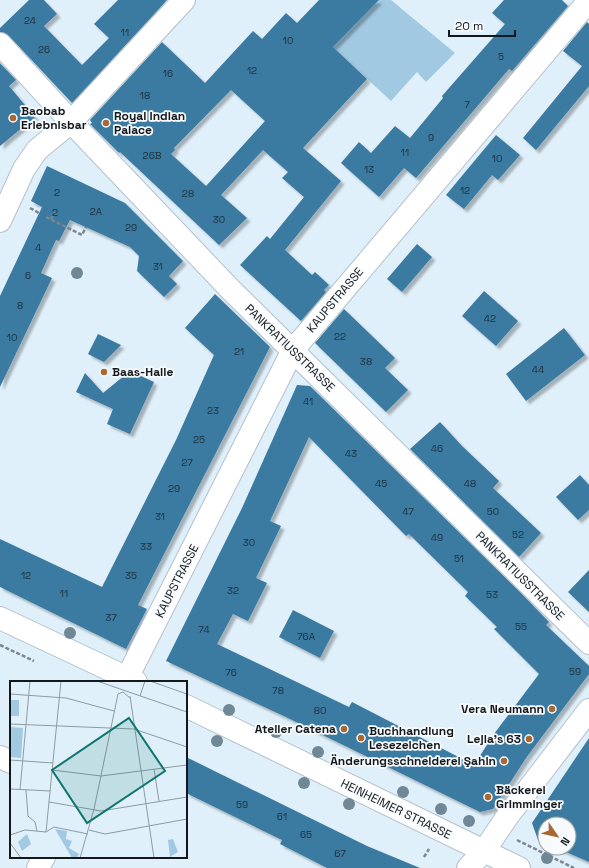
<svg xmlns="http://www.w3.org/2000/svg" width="589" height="868" font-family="'Space Grotesk',sans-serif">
	<defs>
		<filter id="shadow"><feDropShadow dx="3.5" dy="3.5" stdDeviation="1" flood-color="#0004"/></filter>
	</defs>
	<rect width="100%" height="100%" fill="#e0f0fa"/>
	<polygon fill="#a2c9e2" points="379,0 391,0 455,53 426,82 417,72 391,101 333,47"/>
	<g fill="#3a7aa1" fill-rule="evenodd" filter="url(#shadow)">
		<polygon points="29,0 44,0 57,14 44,26 82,65 109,38 94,24 118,0 167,0 72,103 9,36 0,32 0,28"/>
		<path d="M319 0H379L333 47 367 79 303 148 341 181 285 250 312 275 315 272 329 285 324 290 326 292 301 321 240 265 267 236 270 239 304 197 282 178 288 172 263 150 221 195 247 218 219 245 120 152 119 153 90 124 92 123 90 120 162 42 205 83 253 31 262 39 286 13 297 23ZM231 90 265 121 206 186 171 154 175 150 174 148Z"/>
		<polygon points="504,0 562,0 568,6 512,71 509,69 416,178 404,168 379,197 341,163 359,142 371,153 395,126 410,138 443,98 442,96 505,24 492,13"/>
		<polygon points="587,22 589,24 589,86 536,150 523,138 582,66 563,51"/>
		<polygon points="0,63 16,80 9,86 35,117 0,146"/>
		<polygon points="496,135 520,155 498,180 492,175 464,209 446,195"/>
		<polygon points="47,166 125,203 183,261 169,276 177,284 164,297 137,271 139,256 130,247 70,220 59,241 56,240 41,273 52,278 0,387 0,296 42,207 31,201"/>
		<polygon points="417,244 432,257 402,292 387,279"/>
		<polygon points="484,291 518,321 496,346 462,316"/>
		<polygon points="215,294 270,347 138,605 147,609 126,649 0,587 0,539 102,587 176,440 214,355 185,328"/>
		<polygon points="344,309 395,358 385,368 408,390 386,412 315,343"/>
		<polygon points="564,328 585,355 526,401 506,374"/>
		<polygon points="98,334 121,345 104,362 88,354"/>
		<polygon points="130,371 154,382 130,434 107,424 113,409 76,392 85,373 103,393"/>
		<path d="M297 385 310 386 520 592 549 622 546 625 589 666V674L526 758 493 809 480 812 288 718 166 661 242 508ZM309 437 406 536 409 534 468 592 465 596 497 627 494 629 539 674 494 734 474 765 352 702 349 707 217 644 233 614 248 621 267 583 256 578 281 526 270 521Z"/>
		<polygon points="440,422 462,446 499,481 493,488 541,533 519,557 410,449"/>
		<polygon points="580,475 589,485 589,510 578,520 556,497"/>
		<polygon points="589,570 589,612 568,592"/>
		<polygon points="293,610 334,631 320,658 279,637"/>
		<polygon points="589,738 589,862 557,848 569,848 569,824 545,824 545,843 538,840 532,823"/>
		<polygon points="186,757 367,846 420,868 327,868 280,844 282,840 186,793"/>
	</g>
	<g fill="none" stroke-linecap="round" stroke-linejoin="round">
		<g stroke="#b3c1cc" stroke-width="24">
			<g id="minor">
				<polyline points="0,44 71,122 230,289 589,643"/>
				<polyline points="0,221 24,169 37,150 71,122 184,0"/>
				<polyline points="0,618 136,682"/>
				<polyline points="125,682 293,350 587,3"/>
				<polyline points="186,706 519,868"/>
				<polyline points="0,757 11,762"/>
				<polyline points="38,868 44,857"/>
				<polyline points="468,868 484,851 507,817 589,710"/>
			</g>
		</g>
		<g stroke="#7b868d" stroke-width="2.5" stroke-dasharray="4 2" stroke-linecap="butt">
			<polyline points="30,208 39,213"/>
			<polyline points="46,217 82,235 86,227"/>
			<polyline points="51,219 55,212"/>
			<polyline points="0,645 34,661"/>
			<polyline points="517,840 574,868"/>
			<polyline points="424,857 429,849"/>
		</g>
		<use href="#minor" stroke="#fff" stroke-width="22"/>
	</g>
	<g fill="#708895">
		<circle cx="77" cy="273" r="6"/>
		<circle cx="70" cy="633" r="6"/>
		<circle cx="229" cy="710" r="6"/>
		<circle cx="276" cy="732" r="6"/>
		<circle cx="217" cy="741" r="6"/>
		<circle cx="318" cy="752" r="6"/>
		<circle cx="304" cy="783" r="6"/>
		<circle cx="403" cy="792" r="6"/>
		<circle cx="349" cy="804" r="6"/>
		<circle cx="441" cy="809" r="6"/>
		<circle cx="469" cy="821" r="6"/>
		<circle cx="547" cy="858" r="6"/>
	</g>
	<g fill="#a96832" stroke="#f8fbfd" stroke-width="1.5">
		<circle cx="13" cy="118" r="4"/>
		<circle cx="106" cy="123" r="4"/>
		<circle cx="104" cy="372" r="4"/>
		<circle cx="552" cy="709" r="4"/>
		<circle cx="344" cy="729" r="4"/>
		<circle cx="361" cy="738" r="4"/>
		<circle cx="529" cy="739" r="4"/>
		<circle cx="504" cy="761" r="4"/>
		<circle cx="488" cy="797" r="4"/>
	</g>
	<g text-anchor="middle" stroke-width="3.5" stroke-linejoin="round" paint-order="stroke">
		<g font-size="10" fill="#1d303d">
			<text x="30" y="24">24</text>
			<text x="125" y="36">11</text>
			<text x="288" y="44">10</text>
			<text x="44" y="53">26</text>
			<text x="501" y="60">5</text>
			<text x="252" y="74">12</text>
			<text x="168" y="77">16</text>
			<text x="145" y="99">18</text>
			<text x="467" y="108">7</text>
			<text x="431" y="141">9</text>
			<text x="405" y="156">11</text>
			<text x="152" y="159">26B</text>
			<text x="497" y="162">10</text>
			<text x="369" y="173">13</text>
			<text x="465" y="194">12</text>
			<text x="57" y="196">2</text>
			<text x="188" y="197">28</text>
			<text x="96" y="215">2A</text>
			<text x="55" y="216">2</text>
			<text x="219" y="223">30</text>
			<text x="131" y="231">29</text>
			<text x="38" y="251">4</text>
			<text x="158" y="270">31</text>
			<text x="28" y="279">6</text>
			<text x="20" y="309">8</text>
			<text x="490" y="322">42</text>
			<text x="340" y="340">22</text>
			<text x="12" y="341">10</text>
			<text x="239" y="355">21</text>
			<text x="366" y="365">38</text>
			<text x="538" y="373">44</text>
			<text x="308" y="405">41</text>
			<text x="213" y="414">23</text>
			<text x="199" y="443">25</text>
			<text x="437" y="452">46</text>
			<text x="351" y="457">43</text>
			<text x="187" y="466">27</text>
			<text x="381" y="487">45</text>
			<text x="470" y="487">48</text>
			<text x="174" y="492">29</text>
			<text x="408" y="515">47</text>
			<text x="493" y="515">50</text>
			<text x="160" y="520">31</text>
			<text x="518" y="538">52</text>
			<text x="437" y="541">49</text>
			<text x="249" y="546">30</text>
			<text x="146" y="550">33</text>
			<text x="459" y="562">51</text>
			<text x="26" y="579">12</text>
			<text x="131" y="579">35</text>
			<text x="233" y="594">32</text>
			<text x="64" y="597">11</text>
			<text x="492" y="598">53</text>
			<text x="111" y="621">37</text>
			<text x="521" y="630">55</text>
			<text x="204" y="633">74</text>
			<text x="306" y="640">76A</text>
			<text x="575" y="675">59</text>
			<text x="231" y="676">76</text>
			<text x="278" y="694">78</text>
			<text x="320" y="714">80</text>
			<text x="242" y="808">59</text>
			<text x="282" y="820">61</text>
			<text x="306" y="838">65</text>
			<text x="340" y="857">67</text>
		</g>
		<g font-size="12" font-weight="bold" fill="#13181c" stroke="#f8fbfd" text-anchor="start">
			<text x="21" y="115">Baobab<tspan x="21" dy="14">Erlebnisbar</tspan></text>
			<text x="114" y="120">Royal Indian<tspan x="114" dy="14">Palace</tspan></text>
			<text x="112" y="376">Baas-Halle</text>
			<text x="544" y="713" text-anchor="end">Vera Neumann</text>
			<text x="336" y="733" text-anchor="end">Atelier Catena</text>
			<text x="369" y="735">Buchhandlung<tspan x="369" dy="14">Lesezeichen</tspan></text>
			<text x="521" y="743" text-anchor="end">Lejla's 63</text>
			<text x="496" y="765" text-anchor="end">Änderungsschneiderei Şahin</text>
			<text x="496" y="794">Bäckerei<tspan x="496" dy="14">Grimminger</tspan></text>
		</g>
		<g font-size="12" fill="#13181c" stroke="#f8fbfd">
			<text transform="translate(335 300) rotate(-50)" y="4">KAUPSTRASSE</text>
			<text transform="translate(290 348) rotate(44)" y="4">PANKRATIUSSTRASSE</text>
			<text transform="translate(520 576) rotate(45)" y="4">PANKRATIUSSTRASSE</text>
			<text transform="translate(177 581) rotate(-63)" y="4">KAUPSTRASSE</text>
			<text transform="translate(396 809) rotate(26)" y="4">HEINHEIMER STRASSE</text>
		</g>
	</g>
	<g transform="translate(10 681)">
		<rect width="177" height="177" fill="#e0f0fa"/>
		<path d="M0 19H9V35H0ZM0 46 13 47 11 77 0 76ZM45 148 57 150 56 158 62 160 59 167 69 173 67 177H62ZM17 153 21 163 12 170 8 161ZM163 158 168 171 160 176 158 159Z" fill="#a2c9e2"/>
		<path fill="none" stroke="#8e9aa1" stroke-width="1" d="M87 0 177 31M140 0 177 13M0 13 56 17 104 30M120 15 144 177M130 15 135 0M0 43 124 48 177 66M0 79 43 82M144 88 149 120M42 89 91 95 177 84M0 108 40 110M10 109 20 0M16 109 18 135 25 141 27 150M39 121 91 130 177 116M79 149 95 153 177 138M36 151 51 0M0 154 15 149 36 151 44 146 78 153M0 162 11 177M70 177 84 128 108 13 113 11 120 17"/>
		<path fill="#0f766e" fill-opacity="0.15" stroke="#0f766e" stroke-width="2" d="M119 37 155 90 77 142 42 89Z"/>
		<rect width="177" height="177" fill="none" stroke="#13181c" stroke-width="2"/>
	</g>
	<g transform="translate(557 836) rotate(124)"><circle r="19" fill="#f8fbfd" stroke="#9ca0a3"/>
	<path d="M0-3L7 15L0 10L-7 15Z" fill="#a96832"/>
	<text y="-6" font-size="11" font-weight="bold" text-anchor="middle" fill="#13181c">N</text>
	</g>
	<path d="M449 30v6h66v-6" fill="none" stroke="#13181c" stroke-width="2"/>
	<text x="455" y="30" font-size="12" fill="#13181c" stroke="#f8fbfd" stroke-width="3" paint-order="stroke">20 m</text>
</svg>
